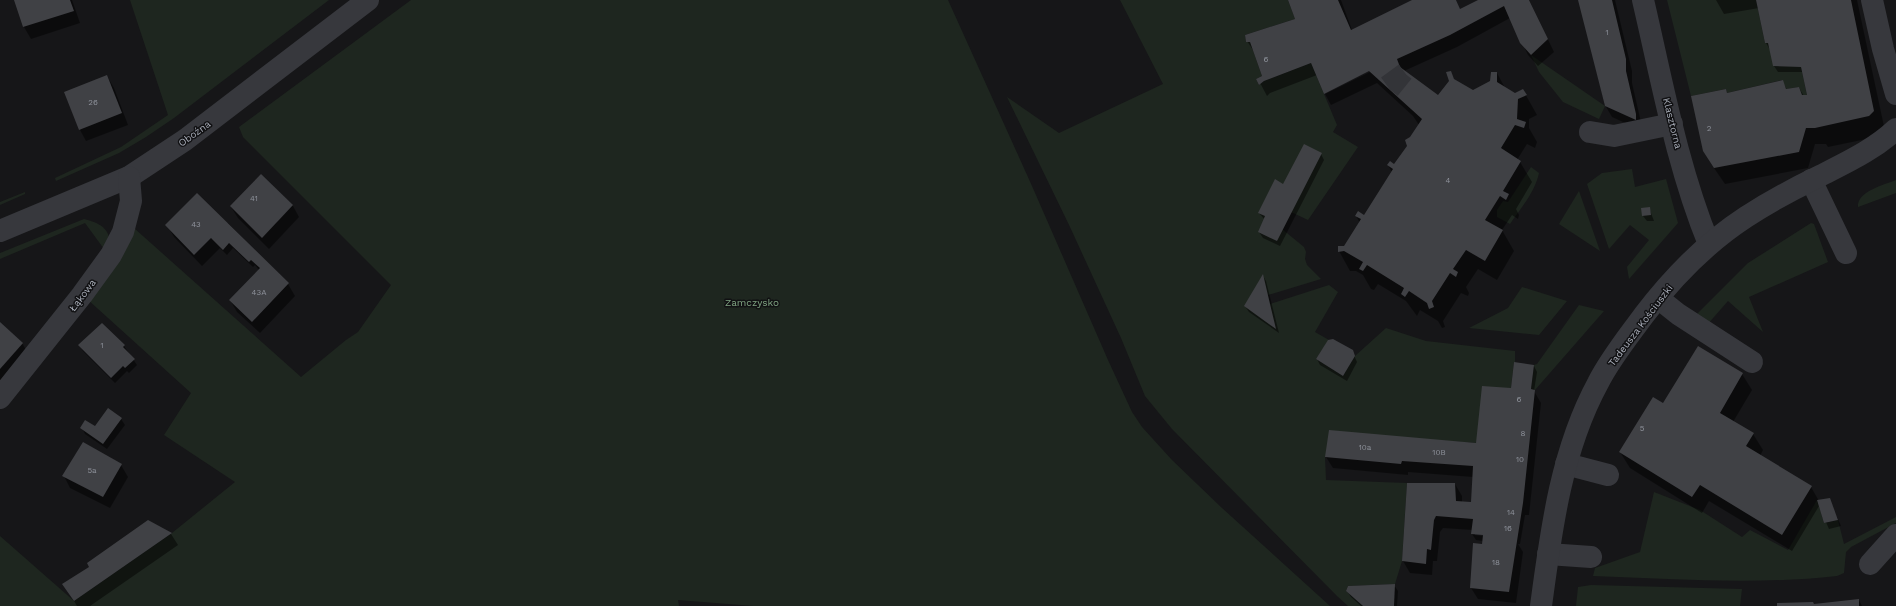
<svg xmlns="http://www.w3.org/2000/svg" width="1896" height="606" font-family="'Work Sans',sans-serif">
	<rect width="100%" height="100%" fill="#161618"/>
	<g fill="#1e261f">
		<polygon points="130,0 329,0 174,118 146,137 119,153 56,181 55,178 121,147 168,115"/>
		<polygon points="411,0 948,0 1032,186 1108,360 1132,412 1142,427 1172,460 1222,508 1330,606 753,606 678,600 679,606 0,606 0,536 74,601 172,533 235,482 164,435 191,393 87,299 134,228 301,377 346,340 358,332 391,285 243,137 239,127"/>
		<polygon points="1120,0 1288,0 1295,19 1245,35 1246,42 1250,42 1262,76 1256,79 1259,85 1264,81 1311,63 1337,125 1333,132 1358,147 1308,220 1291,212 1282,229 1304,247 1306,252 1305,259 1307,265 1321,279 1268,295 1270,304 1329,285 1338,292 1315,332 1329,340 1316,359 1343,376 1355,356 1386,328 1426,341 1515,351 1515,362 1514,362 1511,388 1476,443 1404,438 1325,457 1326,480 1407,483 1402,561 1395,584 1348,586 1346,591 1363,606 1348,606 1337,596 1172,429 1145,396 1121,338 1070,227 1007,97 1059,133 1163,84"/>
		<polygon points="1667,0 1756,0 1765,43 1768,43 1801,67 1807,95 1802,95 1799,87 1786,89 1782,80 1727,93 1726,89 1691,96"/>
		<polygon points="1531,55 1605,106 1599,119 1563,102 1539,72"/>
		<path d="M1531 167 1539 173C1535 192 1521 208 1510 224L1497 217V210L1503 201 1508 202Z"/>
		<polygon points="1632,169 1635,187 1666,179 1678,223 1629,279 1627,267 1649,240 1630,225 1609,249 1587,184 1602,173"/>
		<path d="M1896 180V193L1858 207C1857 191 1884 185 1896 180Z"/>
		<polygon points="1579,191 1600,251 1559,224"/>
		<polygon points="25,192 25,194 0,205 0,202"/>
		<path d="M84 219C104 224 114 232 107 253L85 223 0 259V253Z"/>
		<polygon points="1811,223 1814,224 1828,262 1749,297 1763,332 1728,301 1707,325 1695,316 1748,263"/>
		<polygon points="1522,287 1567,301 1539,335 1469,328 1508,308"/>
		<polygon points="1579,305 1604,311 1535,390 1531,389 1534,365 1537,364"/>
		<path d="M1654 492 1700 510 1742 537 1750 530 1788 550 1817 500 1824 523 1838 520 1844 544 1896 517V523L1851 547 1846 552 1844 573 1837 576C1756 585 1675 579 1593 576L1595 568 1640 552Z"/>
		<polygon points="1591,585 1742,589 1740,606 1576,606 1578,587"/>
	</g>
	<g fill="#0007" fill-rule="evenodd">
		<polygon points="15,0 72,0 80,23 31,39 24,27"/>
		<polygon points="1289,0 1341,0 1352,30 1415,0 1456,0 1460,10 1481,0 1529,0 1554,52 1538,66 1528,55 1510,18 1457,47 1404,71 1438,96 1450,81 1450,72 1455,81 1473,91 1491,82 1497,73 1505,88 1515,94 1523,90 1537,115 1529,119 1529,128 1537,142 1535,148 1527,144 1517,160 1520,162 1532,182 1516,209 1519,215 1518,219 1512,215 1502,230 1514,251 1497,280 1478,269 1466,287 1469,293 1468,296 1461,293 1443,321 1445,327 1442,328 1438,321 1420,310 1417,316 1406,301 1378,284 1374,290 1371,289 1363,275 1356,271 1350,271 1339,251 1345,247 1360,223 1356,216 1365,216 1392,172 1388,165 1395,166 1408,146 1411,138 1419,125 1413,116 1377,83 1331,105 1325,94 1374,70 1317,75 1270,93 1267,96 1258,79 1263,76 1255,53 1247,41 1296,20"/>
		<polygon points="1579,0 1615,0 1632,71 1632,83 1643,131 1612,117 1605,105"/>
		<polygon points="1716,0 1857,0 1885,131 1881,136 1828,147 1826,144 1815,144 1808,168 1725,184 1714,168 1725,90 1727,94 1782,81 1787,90 1799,88 1804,96 1809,101 1803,72 1778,72 1774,66 1772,53 1766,43 1759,8 1724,14"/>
		<polygon points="107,76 114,88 128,125 86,141 80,130"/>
		<polygon points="1321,154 1324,160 1280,246 1263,238 1259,232 1265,220 1259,213 1283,185"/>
		<polygon points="261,175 293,206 299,217 269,249 238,218 231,207"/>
		<polygon points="1649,208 1654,221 1647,221 1643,216"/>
		<polygon points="228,223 288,284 295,296 260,333 237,312 230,300 259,270 255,265 253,267 233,248 227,255 220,248 202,266 174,237 167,225 226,225"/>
		<polygon points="1263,276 1266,281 1279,333 1249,312 1245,306"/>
		<polygon points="0,323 22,343 29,355 0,388"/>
		<polygon points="80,346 124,346 137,365 129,373 127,371 115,383 83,351"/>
		<polygon points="1352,351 1357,362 1347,381 1320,365 1317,359"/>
		<path d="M1534 366 1537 372 1534 391 1541 403 1529 515H1525L1520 544H1518L1523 552 1516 603 1478 599 1471 588 1483 541 1476 540 1472 534 1473 530 1443 528 1440 532 1437 561H1433L1432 575 1410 573 1403 561 1455 484 1462 496V502L1472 503 1473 477 1408 472V475L1333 468 1326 457 1477 444 1512 389ZM1475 533 1484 534V536L1475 535Z"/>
		<polygon points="1742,374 1752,390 1733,422 1753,434 1763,450 1760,456 1811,487 1819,501 1829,499 1841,526 1829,529 1819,506 1792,551 1709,501 1702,513 1630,468 1620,452 1663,405"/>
		<polygon points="108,409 121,419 125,425 107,449 85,434 82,428 95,427"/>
		<polygon points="83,444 121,465 128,477 110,508 70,488 64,476"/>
		<polygon points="148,522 171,534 178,545 90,606 77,606 64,584 90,567"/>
		<polygon points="1394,585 1398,591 1397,606 1361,606 1351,597 1347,591"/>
		<polygon points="1859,600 1862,606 1778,606 1814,605"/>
	</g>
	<g fill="#404145">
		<polygon points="14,0 70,0 74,11 23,27"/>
		<polygon points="1288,0 1338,0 1351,30 1412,0 1456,0 1460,9 1478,0 1529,0 1548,39 1531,55 1520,43 1504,6 1450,35 1397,59 1400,67 1438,95 1449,81 1446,72 1451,71 1454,79 1473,90 1490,81 1491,72 1497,72 1497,82 1515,93 1523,89 1527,95 1518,99 1517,119 1526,122 1524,128 1515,125 1501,148 1521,161 1503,191 1509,194 1506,200 1500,196 1485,220 1503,230 1485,261 1466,250 1453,269 1458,272 1456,277 1450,273 1432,301 1434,307 1429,309 1427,303 1409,291 1405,297 1401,294 1404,288 1367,265 1363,271 1359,269 1363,262 1344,251 1338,252 1338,246 1344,246 1361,219 1355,216 1358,211 1364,215 1393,169 1387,165 1390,161 1394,164 1407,146 1405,140 1410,137 1422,119 1369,71 1324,94 1311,63 1264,81 1259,85 1256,79 1262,76 1250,42 1246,42 1245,35 1295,19"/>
		<polygon points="1578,0 1612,0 1626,59 1626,71 1636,114 1636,120 1605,106"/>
		<polygon points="1756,0 1851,0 1874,111 1869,116 1815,128 1806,128 1799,152 1714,168 1703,151 1691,96 1726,89 1727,93 1783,80 1786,89 1799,87 1802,95 1807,95 1801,67 1773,66 1768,43 1765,43"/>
		<polygon points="107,75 122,113 79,130 64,92"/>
		<polygon points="1304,144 1322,153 1277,241 1258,232 1265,216 1258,213 1275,179 1283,184"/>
		<polygon points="261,174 293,205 262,238 230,206"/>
		<polygon points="197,193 289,283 252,322 229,300 260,268 251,260 249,262 229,243 223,250 211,238 194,255 165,225"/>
		<polygon points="1650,207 1651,215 1642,216 1641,208"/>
		<polygon points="1263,274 1270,304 1276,329 1244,306"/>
		<polygon points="0,322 23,343 0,369"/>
		<polygon points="102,323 125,345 123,347 135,359 125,368 123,366 111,378 78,345"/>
		<polygon points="1333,339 1353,350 1355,356 1343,376 1316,359 1328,340"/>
		<polygon points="1698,346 1743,373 1720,413 1754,433 1746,446 1812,486 1782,535 1700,485 1692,497 1619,452 1653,397 1663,403"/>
		<polygon points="1514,362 1534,365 1531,389 1535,390 1523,503 1509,592 1470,588 1473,543 1482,544 1483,535 1471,534 1473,519 1436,516 1434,520 1431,550 1427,549 1426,564 1402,561 1407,483 1455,483 1456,501 1471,502 1473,466 1402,461 1401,464 1325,457 1329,430 1476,443 1482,386 1511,388"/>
		<polygon points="108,408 122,418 103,444 80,428 85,420 95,426"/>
		<polygon points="83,442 122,464 103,497 62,476"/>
		<polygon points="1830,498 1838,520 1824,523 1817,500"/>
		<polygon points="148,520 172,533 74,601 62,584 89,567 87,563"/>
		<polygon points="1395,584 1394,606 1363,606 1346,591 1348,586"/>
		<polygon points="1859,599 1859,606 1777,606 1777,603 1813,602 1814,604"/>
	</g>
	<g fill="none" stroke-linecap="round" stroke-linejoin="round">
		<polyline stroke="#333438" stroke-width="22" stroke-dasharray="22 11" stroke-linecap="butt" points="1390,71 1398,82 1413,94"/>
		<g stroke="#37383d" stroke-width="22">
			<path d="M1643 0C1662 81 1677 166 1709 244"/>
			<polyline points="1872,0 1883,49 1896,94"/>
			<polyline points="1590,132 1614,136 1672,124"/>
			<polyline points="1811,180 1846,253"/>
			<polyline points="0,231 129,177 185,140 368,0"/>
			<polyline points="1658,298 1678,314 1752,362"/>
			<polyline points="0,398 82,295 111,255 123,232 131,201 129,177"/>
			<polyline points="1566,464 1608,475"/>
			<polyline points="1548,554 1591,557"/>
			<polyline points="1870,564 1896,535"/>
			<path d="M1541 606C1551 531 1561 451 1598 383 1610 359 1628 337 1644 315 1673 277 1706 243 1746 217 1769 202 1793 189 1818 177 1845 163 1874 150 1896 129"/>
		</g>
	</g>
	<g text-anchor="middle" stroke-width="3" stroke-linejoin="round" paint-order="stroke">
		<g font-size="8" fill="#8e929b">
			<text x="1607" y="35">1</text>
			<text x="1266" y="62">6</text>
			<text x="93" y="105">26</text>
			<text x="1709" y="131">2</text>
			<text x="1448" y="183">4</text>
			<text x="254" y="201">41</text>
			<text x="196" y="227">43</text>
			<text x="259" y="295">43A</text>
			<text x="102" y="348">1</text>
			<text x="1519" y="402">6</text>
			<text x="1642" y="431">5</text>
			<text x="1523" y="436">8</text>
			<text x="1365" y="450">10a</text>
			<text x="1439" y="455">10B</text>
			<text x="1520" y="462">10</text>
			<text x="92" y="473">5a</text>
			<text x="1511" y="515">14</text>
			<text x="1508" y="531">16</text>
			<text x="1496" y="565">18</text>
		</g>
		<g font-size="10" fill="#a8adb8" stroke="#111113">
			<text transform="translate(1673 123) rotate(76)" y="4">Klasztorna</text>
			<text transform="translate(194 133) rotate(-36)" y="4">Oboźna</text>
			<text transform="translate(82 295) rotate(-53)" y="4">Łąkowa</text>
			<text transform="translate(1640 325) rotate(-53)" y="4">Tadeusza Kościuszki</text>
		</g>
		<g font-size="10" fill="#7fa381" stroke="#111113">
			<text x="752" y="306">Zamczysko</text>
		</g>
	</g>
</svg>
